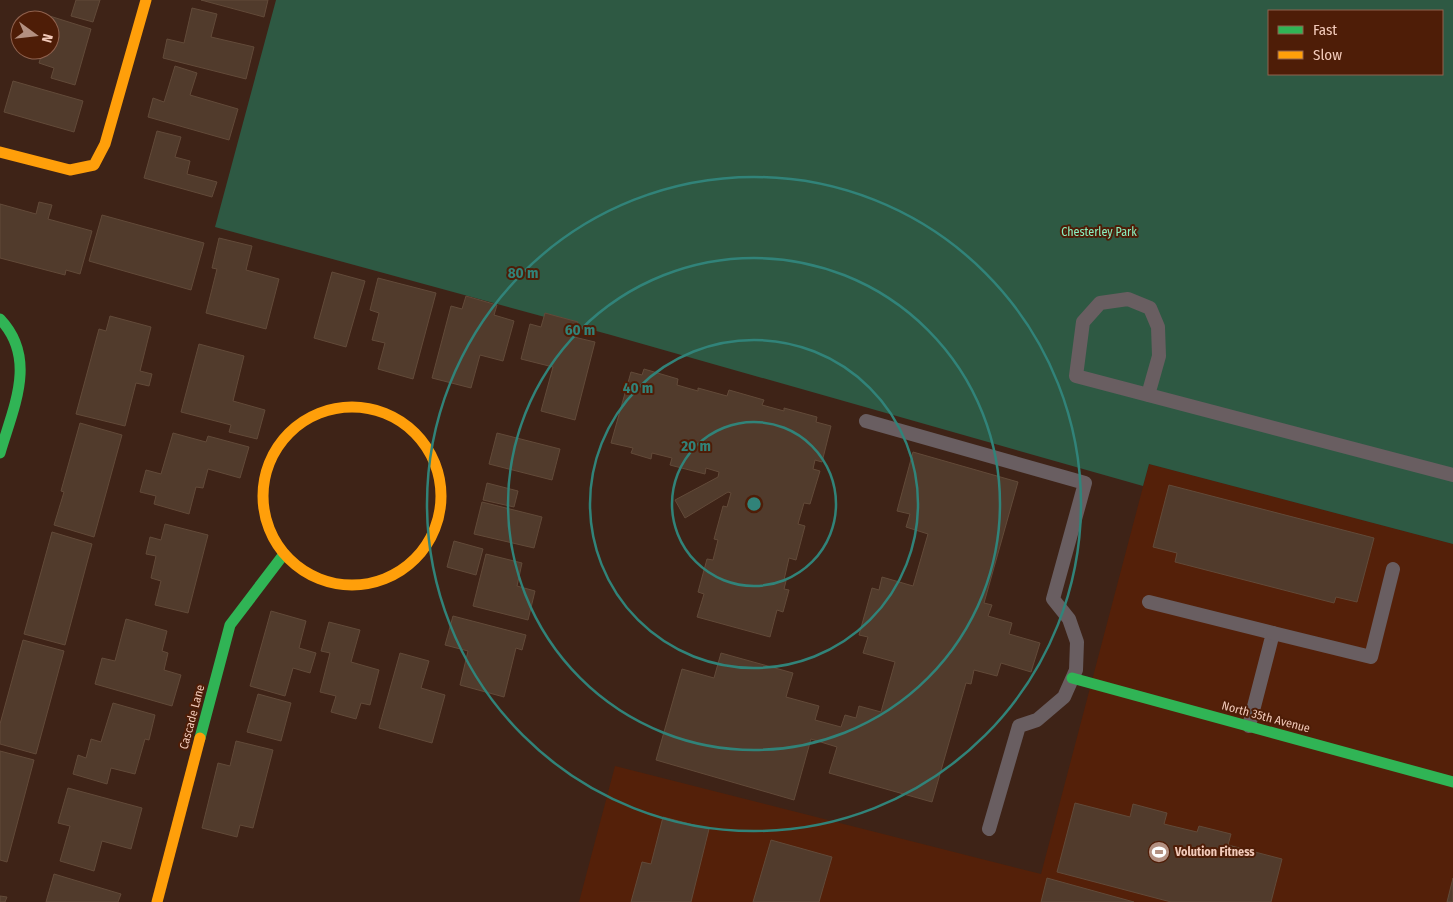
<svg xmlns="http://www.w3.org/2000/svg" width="1453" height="902" font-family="'Fira Sans Condensed',sans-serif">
	<rect width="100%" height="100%" fill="#3e2317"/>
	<polygon fill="#542009" points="1149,464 1453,544 1453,902 579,902 615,766 1041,874"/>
	<path fill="#2e5943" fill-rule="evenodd" d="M276 0H1453V544L1149 464 1143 486 611 335 215 227ZM1269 11H1442V74H1269Z"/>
	<g fill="#513b2c" stroke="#624a39">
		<polygon points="76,0 100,0 93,22 71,16"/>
		<polygon points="201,0 268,0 264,17"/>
		<polygon points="192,8 217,14 211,37 254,47 246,79 163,58 167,39 184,43"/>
		<polygon points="40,13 91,29 75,85 51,78 54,68 39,63 42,53 33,50 50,50 50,20 38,20"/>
		<polygon points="175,66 197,73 190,95 238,109 229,140 148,117 153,98 164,102"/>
		<polygon points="13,81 83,101 74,132 4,112"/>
		<polygon points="157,131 181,137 175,157 190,161 187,174 217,182 212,197 144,178"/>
		<polygon points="39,202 52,205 48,219 92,231 80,274 66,270 65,275 0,258 0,204 36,214"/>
		<polygon points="102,215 204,243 191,290 89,261"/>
		<polygon points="219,238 252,246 246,270 279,279 266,329 206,313 217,269 212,268"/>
		<polygon points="332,272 365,281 346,347 314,338"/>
		<polygon points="378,278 436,293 413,379 378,369 385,343 372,340 379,313 370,310"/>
		<polygon points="466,296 497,305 494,315 514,321 503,361 480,355 471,388 432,378 451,306 462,309"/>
		<polygon points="545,313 578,322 574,337 595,342 575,420 541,411 553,367 521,359 530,324 541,327"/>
		<polygon points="110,316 151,327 140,371 152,374 149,386 136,383 125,426 76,414 99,329 106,331"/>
		<polygon points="199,344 244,356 233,401 265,410 257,439 229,432 231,425 181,412"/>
		<polygon points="644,369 678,379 677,385 698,391 698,388 727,396 729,390 764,400 762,405 784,411 784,408 817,417 816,422 831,426 822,462 815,460 813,469 820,471 810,504 804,503 798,524 805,526 796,560 789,558 784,580 786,581 784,589 789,590 783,612 777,610 770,637 697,617 704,594 698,592 707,559 713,560 718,540 714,539 723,506 727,507 731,493 728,492 685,518 675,500 718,477 719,472 706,468 705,474 670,465 672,458 652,453 651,459 631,453 633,448 611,443 631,372 642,375"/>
		<polygon points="80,423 122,435 94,537 54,525 64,492 61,491"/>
		<polygon points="173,433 206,442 208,436 249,447 240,478 208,469 203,488 196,487 189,514 154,504 156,496 140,492 146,470 161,474"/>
		<polygon points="497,433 560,449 552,480 489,464"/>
		<polygon points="913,452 1018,482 984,603 992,605 988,616 1012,623 1009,634 1040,643 1031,672 1001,663 997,676 974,670 971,684 966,683 932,802 829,773 837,747 811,739 794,800 656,760 682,669 714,678 721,653 793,673 786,697 819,706 815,720 841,727 845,715 856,718 859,706 881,712 895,662 863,653 868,637 859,635 872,588 879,590 882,577 913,586 928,534 906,527 910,514 897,511"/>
		<polygon points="487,483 518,491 514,507 483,500"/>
		<polygon points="1169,485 1374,538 1357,602 1336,597 1334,603 1175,562 1177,553 1153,547"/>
		<polygon points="482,502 542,517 534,548 474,534"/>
		<polygon points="165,524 208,535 188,613 155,605 161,581 151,578 156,556 146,554 150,537 161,540"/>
		<polygon points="52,532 92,544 65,645 24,634"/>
		<polygon points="454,541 483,549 476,575 447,567"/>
		<polygon points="486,554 522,563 517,586 535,591 528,620 473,606"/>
		<polygon points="271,611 306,621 299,648 316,653 310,673 293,668 285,696 250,686"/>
		<polygon points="453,616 526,635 522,650 516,648 504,697 460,685 468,651 445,645"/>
		<polygon points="126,619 167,631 162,651 168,653 164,670 181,675 172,706 95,684 102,658 115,661"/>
		<polygon points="329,622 360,630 351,662 379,670 370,705 361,703 356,719 331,712 336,696 320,692 330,653 321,651"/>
		<polygon points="23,640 64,651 36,754 0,744 0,724"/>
		<polygon points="400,653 429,661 421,688 445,695 432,743 379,728"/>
		<polygon points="258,694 291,703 281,741 247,732"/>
		<polygon points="113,703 155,715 149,740 145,739 135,774 111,768 107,784 73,774 78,755 86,758 91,739 101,742"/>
		<polygon points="236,741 273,750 253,828 240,825 237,837 202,828 218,763 230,766"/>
		<polygon points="0,751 34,760 7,862 0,860"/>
		<polygon points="68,788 142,808 131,849 102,841 94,871 60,861 70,826 58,823"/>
		<polygon points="1075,803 1130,817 1133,804 1167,813 1164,824 1197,832 1199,826 1231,834 1228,845 1282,859 1271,902 1171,902 1057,872"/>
		<polygon points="663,817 709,829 691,902 631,902 642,862 651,864"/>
		<polygon points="771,840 832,857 819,902 753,902"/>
		<polygon points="54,874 121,894 118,902 46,902"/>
		<polygon points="1047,878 1134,902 1041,902"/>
		<polygon points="1453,878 1453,902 1447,902"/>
		<polygon points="0,896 7,897 5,902 0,902"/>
	</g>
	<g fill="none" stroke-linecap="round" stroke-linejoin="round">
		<g stroke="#695e61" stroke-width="14">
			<polyline points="1148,395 1159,356 1158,327 1150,308 1128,299 1100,303 1083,322 1076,376 1453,475"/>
			<polyline points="866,421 1085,483 1053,599 1069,619 1077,642 1076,670 1064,697 1037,720 1019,726 989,829"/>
			<polyline points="1149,602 1273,633 1249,726"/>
			<polyline points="1273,633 1371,657 1393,569"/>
		</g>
		<g stroke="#30b455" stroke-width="11">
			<path d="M0 319C38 359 13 408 0 453"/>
			<polyline points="1072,678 1453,782"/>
			<polyline points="200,738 230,625 284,554"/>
		</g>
		<g stroke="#ff9f0a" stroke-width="11">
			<polyline points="0,152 70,170 94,165 105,144 146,0"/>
			<circle cx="352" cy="496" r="89"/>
			<polyline points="157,902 200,738"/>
		</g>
	</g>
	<g fill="none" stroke="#318379" stroke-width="2.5">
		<circle cx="754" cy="504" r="82"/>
		<circle cx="754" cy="504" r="164"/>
		<circle cx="754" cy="504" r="246"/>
		<circle cx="754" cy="504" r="327"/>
	</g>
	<defs>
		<g id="stadium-disc" transform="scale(1.125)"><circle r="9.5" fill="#b39081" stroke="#4e1d07"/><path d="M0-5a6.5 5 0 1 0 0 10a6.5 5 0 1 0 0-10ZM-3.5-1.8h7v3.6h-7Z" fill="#fff"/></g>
	</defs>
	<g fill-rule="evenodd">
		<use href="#stadium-disc" x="1159" y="852"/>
	</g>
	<g text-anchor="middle" stroke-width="4" stroke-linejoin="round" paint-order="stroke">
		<g font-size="12" fill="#89f0c0" stroke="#4e1d07">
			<text x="1099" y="236">Chesterley Park</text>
		</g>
		<g font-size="12" fill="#f2caba" stroke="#4e1d07">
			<text transform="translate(192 717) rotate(-75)" y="4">Cascade Lane</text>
			<text transform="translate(1266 717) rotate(15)" y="4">North 35th Avenue</text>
		</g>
		<g font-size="12" font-weight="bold" fill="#f2caba" stroke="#4e1d07" text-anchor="start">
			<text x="1175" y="856">Volution Fitness</text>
		</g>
	</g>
	<circle cx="754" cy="504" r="8" fill="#318379" stroke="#4e1d07" stroke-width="2.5"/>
	<g font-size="15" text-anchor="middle" font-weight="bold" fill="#318379" stroke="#4e1d07" stroke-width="4" stroke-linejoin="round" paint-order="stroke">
		<text x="523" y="278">80 m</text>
		<text x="580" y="335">60 m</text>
		<text x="638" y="393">40 m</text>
		<text x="696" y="451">20 m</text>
	</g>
	<rect x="1268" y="10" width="175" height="65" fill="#4e1d07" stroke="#90624f"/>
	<rect x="1278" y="26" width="25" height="8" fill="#30b455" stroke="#90624f"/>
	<text x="1313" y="35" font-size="15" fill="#f2caba">Fast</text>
	<rect x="1278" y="51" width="25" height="8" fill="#ff9f0a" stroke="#90624f"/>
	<text x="1313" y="60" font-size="15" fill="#f2caba">Slow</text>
	<g transform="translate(35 35) rotate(105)"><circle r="24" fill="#4e1d07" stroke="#90624f"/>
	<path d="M0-4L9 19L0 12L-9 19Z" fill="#b39081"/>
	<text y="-8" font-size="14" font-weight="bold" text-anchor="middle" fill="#f2caba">N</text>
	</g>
</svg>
